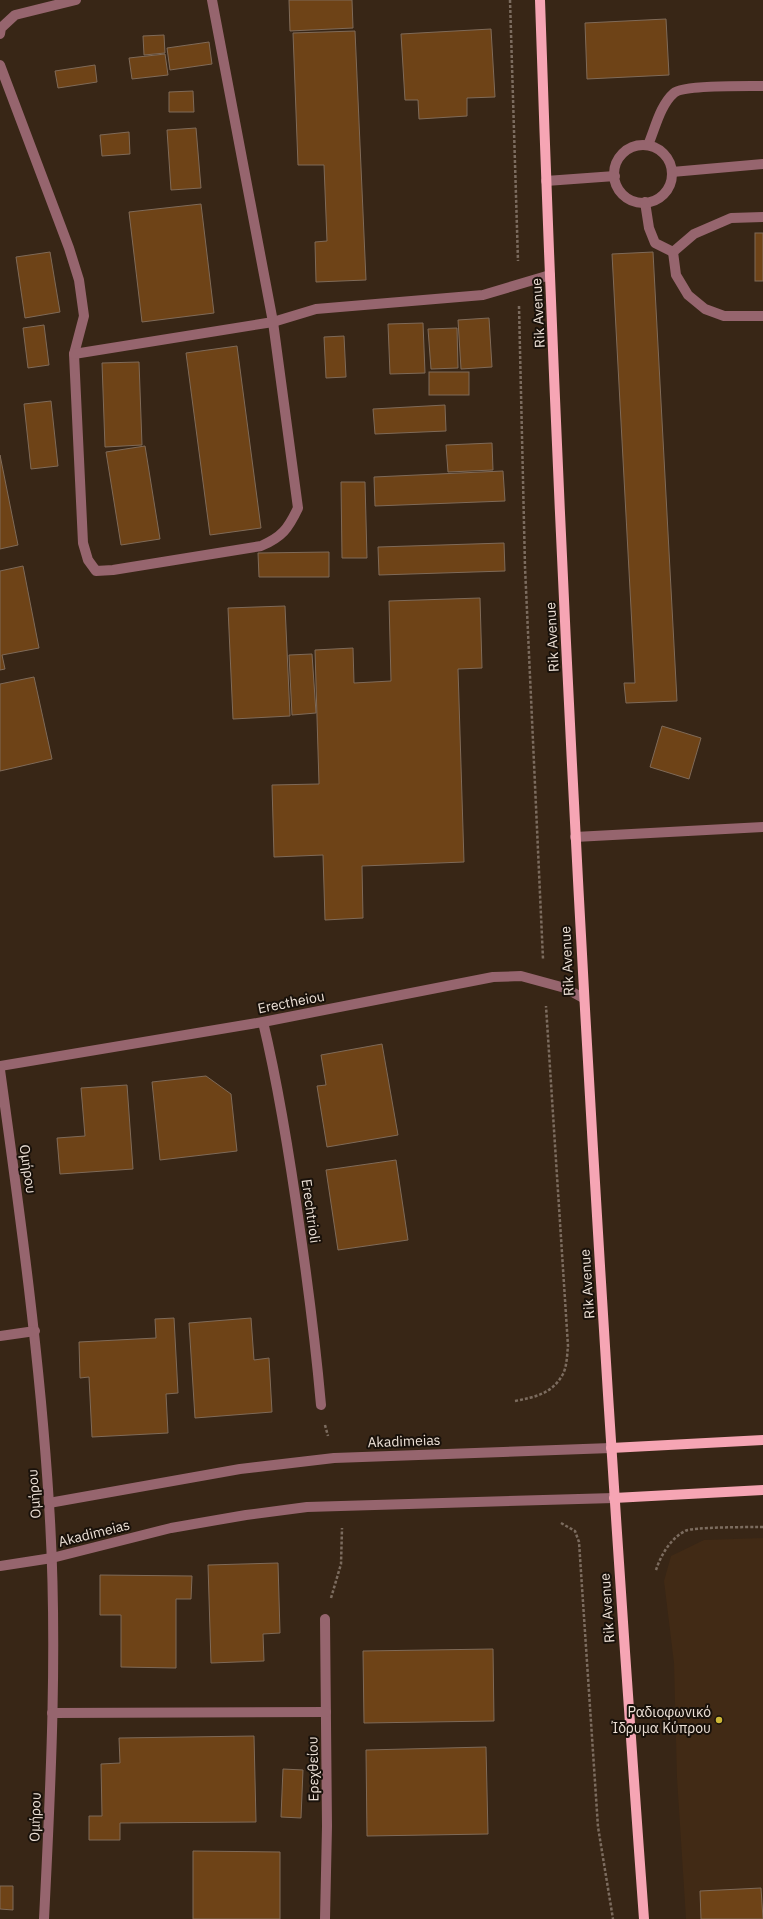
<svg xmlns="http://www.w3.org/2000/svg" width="763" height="1919" font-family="'IBM Plex Sans',sans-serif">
	<rect width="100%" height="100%" fill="#382616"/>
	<polygon fill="#412a15" points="763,1538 763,1919 686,1919 677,1778 674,1663 664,1581 671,1556 704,1540"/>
	<g fill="#6e4317" stroke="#7f6a58">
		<polygon points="289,0 352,0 353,28 290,31"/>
		<polygon points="666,19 669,75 587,79 585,23"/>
		<polygon points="491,29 495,97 467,98 467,116 419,119 418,100 405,100 401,34"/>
		<polygon points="355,31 366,280 316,282 315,242 327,241 324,165 298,165 293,33"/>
		<polygon points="164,35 165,53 144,55 143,36"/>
		<polygon points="209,42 212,64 170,70 167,48"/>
		<polygon points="165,54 168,75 132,79 129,58"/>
		<polygon points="95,65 97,82 58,88 55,71"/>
		<polygon points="193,91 194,112 169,112 169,92"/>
		<polygon points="196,128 201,188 171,190 167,130"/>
		<polygon points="129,132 130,154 102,156 100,135"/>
		<polygon points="201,204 214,313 142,322 129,212"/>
		<rect x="755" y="233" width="8" height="48"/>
		<polygon points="50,252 60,312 25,318 16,257"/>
		<polygon points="653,252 677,701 626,703 624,683 635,683 612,254"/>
		<polygon points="489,318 492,367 461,369 458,320"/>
		<polygon points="423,323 425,373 390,374 388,324"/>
		<polygon points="44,325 49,365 28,368 23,328"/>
		<polygon points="457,328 458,368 431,369 428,329"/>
		<polygon points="344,336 346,377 326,378 324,337"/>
		<polygon points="237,346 261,528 210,535 186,353"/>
		<polygon points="139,362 142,445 105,447 102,363"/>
		<rect x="429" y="372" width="40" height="23"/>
		<polygon points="51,401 58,466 31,469 24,404"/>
		<polygon points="445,405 446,431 375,434 373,409"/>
		<polygon points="492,443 493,470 448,472 446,445"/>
		<polygon points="145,446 160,539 121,545 106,452"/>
		<polygon points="0,455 18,545 0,549"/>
		<polygon points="503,471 505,501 375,506 374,477"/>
		<polygon points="341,482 365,482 367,558 342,558"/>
		<polygon points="504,543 505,571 379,575 378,547"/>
		<polygon points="329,552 329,577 259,577 258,553"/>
		<polygon points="23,566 39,648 2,655 5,669 0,670 0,571"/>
		<polygon points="480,598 482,668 458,669 464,862 362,866 363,918 325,920 323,855 274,857 272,785 319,784 315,650 353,648 354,683 391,681 389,601"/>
		<polygon points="285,606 290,716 233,719 228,608"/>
		<polygon points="312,654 316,713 292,715 289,655"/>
		<polygon points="34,677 52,759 0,771 0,684"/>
		<polygon points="662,726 701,738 689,779 650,767"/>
		<polygon points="382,1044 398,1135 327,1147 317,1086 326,1085 321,1055"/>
		<polygon points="206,1076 231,1094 237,1151 160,1160 152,1082"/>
		<polygon points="127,1085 133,1169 60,1174 57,1138 85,1136 81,1088"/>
		<polygon points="396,1160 408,1240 338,1250 326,1170"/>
		<polygon points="174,1318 178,1393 166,1394 168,1433 92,1437 89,1377 80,1378 79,1342 156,1338 155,1319"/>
		<polygon points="251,1318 254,1360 269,1358 272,1412 195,1418 189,1323"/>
		<polygon points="278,1563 280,1633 263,1634 264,1661 211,1663 208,1565"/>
		<polygon points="100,1575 192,1576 191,1599 176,1599 176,1668 121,1667 121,1615 100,1615"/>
		<polygon points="493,1649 494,1721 364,1723 363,1651"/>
		<polygon points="254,1736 256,1822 120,1823 120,1840 89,1840 89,1816 102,1816 101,1764 120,1763 119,1738"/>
		<polygon points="486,1747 488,1834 367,1836 366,1750"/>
		<polygon points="283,1769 303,1770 301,1818 281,1817"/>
		<polygon points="193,1851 280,1852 280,1919 193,1919"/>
		<polygon points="0,1886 13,1886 13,1910 0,1909"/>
		<polygon points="761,1888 763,1919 701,1919 700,1891"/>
	</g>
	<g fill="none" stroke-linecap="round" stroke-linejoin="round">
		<g stroke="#7c6c5f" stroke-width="2.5" stroke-dasharray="3 2" stroke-linecap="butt">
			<polyline points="510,0 518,261"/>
			<polyline points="519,306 525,567 543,959"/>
			<path d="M515 1401C535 1397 552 1394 563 1374 567 1366 567 1355 568 1346L546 1006"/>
			<polyline points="325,1425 328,1436"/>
			<polyline points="561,1523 575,1531 579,1542 598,1827 613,1919"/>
			<path d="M656 1570C661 1555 670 1539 685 1531 691 1527 751 1527 763 1527"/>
			<polyline points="331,1598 341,1564 342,1528"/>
		</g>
		<g stroke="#96656e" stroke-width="10">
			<polyline points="0,34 1,28 15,15 76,0"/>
			<path d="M0 65 69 248 79 280 84 316 74 354 83 543 88 560 96 571 113 570 261 546C282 537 288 529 298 508L273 322 212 0"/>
			<path d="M648 145C655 129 660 105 674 93 682 85 748 86 763 86"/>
			<circle cx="643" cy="174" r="29"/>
			<polyline points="672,172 763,164"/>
			<polyline points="546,181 615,176"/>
			<polyline points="645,202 649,228 655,243 673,252 694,234 731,218 763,217"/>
			<polyline points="673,252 676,275 688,295 705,309 724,316 763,316"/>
			<polyline points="74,354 273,322 316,309 483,295 550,275"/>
			<polyline points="575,837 763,827"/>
			<path d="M263 1022C280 1093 291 1165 301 1237 309 1293 316 1349 321 1405"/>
			<polyline points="0,1066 263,1022 493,977 521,976 565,988 583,998"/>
			<path d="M0 1070C20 1214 40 1358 49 1504 58 1640 51 1782 44 1919"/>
			<polyline points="0,1336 35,1331"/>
			<polyline points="49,1503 240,1469 334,1458 611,1448"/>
			<polyline points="0,1566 52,1558 171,1528 246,1515 307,1507 614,1498"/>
			<polyline points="325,1619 327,1826 325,1919"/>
			<polyline points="52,1713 326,1712"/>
		</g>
		<g stroke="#f6a5b4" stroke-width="10">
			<path d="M540 0C561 640 597 1280 644 1919"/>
			<polyline points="611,1448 763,1440"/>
			<polyline points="614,1498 763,1490"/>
		</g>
	</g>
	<circle fill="#ceb837" stroke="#19110a" stroke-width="1.5" cx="719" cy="1720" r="4"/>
	<g text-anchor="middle" stroke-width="4" stroke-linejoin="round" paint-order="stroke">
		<g font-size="14" fill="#ede1d7" stroke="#19110a">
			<text transform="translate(538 313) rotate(-93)" y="5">Rik Avenue</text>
			<text transform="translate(552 637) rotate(-93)" y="5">Rik Avenue</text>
			<text transform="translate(567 961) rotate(-93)" y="5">Rik Avenue</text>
			<text transform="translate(291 1002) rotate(-11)" y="5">Erectheiou</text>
			<text transform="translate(28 1169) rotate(82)" y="5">Ομήρου</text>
			<text transform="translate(311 1211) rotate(82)" y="5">Erechtrioli</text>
			<text transform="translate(587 1284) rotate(-94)" y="5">Rik Avenue</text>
			<text transform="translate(404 1441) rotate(-2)" y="5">Akadimeias</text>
			<text transform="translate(34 1494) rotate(-94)" y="5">Ομήρου</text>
			<text transform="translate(94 1533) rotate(-14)" y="5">Akadimeias</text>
			<text transform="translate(607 1608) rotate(-94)" y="5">Rik Avenue</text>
			<text transform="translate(313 1769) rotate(-91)" y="5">Ερεχθείου</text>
			<text transform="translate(35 1817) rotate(-88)" y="5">Ομήρου</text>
		</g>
		<g font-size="14" fill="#ede1d7" stroke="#19110a" text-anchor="end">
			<text x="711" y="1717">Ραδιοφωνικό<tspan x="711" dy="16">Ίδρυμα Κύπρου</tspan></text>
		</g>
	</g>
</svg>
